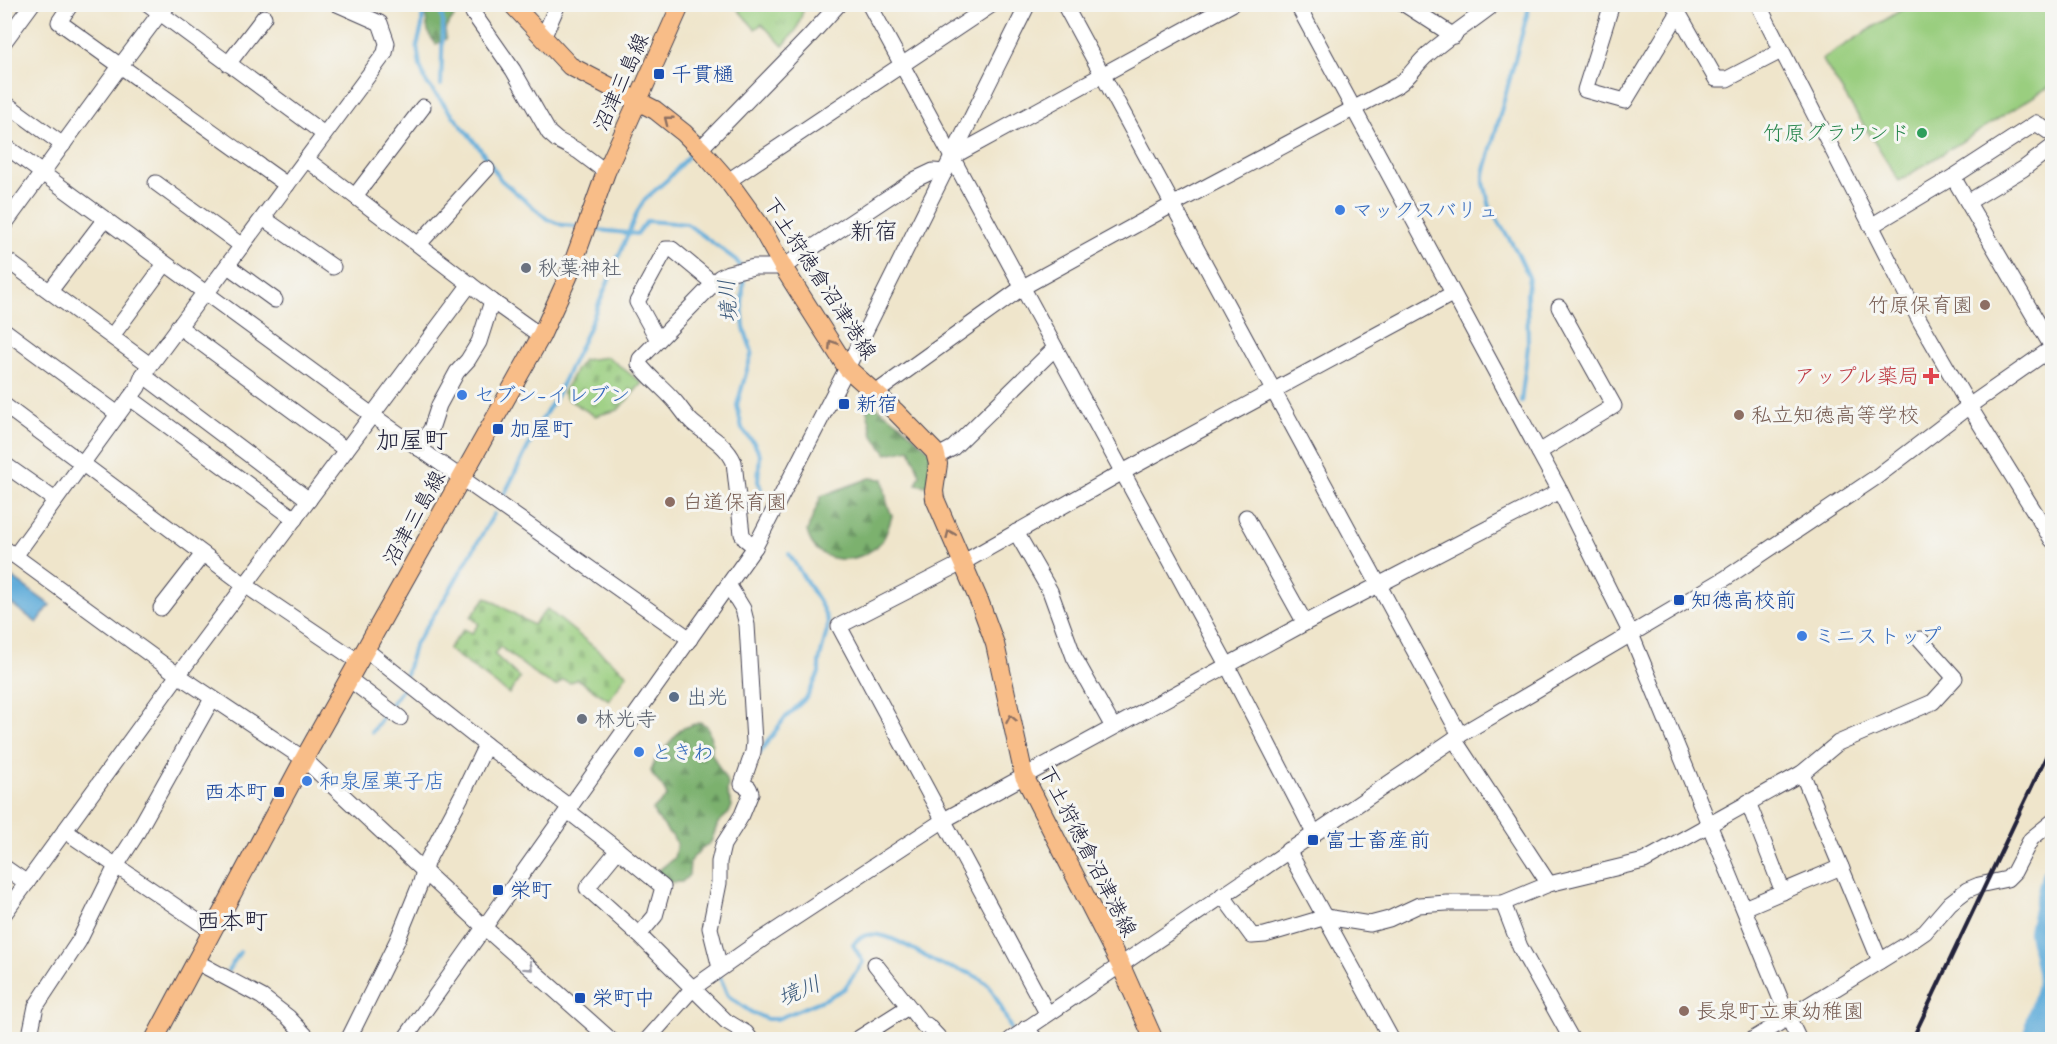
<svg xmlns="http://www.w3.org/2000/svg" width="2057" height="1044" font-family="Mynerve,'Klee One',sans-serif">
	<defs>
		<pattern id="grass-tufts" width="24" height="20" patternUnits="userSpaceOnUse" patternTransform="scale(1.5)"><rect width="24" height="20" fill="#9ace7f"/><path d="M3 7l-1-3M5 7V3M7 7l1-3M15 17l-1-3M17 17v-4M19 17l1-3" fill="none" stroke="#84b16f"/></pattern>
		<pattern id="forest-firs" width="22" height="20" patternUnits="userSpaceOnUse" patternTransform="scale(1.5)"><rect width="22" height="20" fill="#7bb16e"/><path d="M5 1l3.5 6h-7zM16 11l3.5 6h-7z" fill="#64905c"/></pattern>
		<pattern id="cemetery-stones" width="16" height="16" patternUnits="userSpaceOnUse" patternTransform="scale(1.5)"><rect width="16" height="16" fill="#9ace7f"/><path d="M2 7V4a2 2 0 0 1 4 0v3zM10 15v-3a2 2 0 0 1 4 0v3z" fill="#84b16f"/></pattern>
	</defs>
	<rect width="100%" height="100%" fill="#f6f6f2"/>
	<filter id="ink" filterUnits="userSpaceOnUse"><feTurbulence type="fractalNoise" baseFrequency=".0167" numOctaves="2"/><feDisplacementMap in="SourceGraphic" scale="12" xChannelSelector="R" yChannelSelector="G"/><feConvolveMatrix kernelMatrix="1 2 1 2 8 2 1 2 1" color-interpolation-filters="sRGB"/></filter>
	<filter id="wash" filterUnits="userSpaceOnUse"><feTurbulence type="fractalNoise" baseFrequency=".008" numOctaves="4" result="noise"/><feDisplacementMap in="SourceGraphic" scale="24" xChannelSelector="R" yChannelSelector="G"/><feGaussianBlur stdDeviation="1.35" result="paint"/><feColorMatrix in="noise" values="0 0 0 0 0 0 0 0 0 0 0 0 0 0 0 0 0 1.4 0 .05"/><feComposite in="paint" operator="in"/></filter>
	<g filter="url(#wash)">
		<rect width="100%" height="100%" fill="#efe5cb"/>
		<polygon fill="url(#grass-tufts)" stroke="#5e785d" stroke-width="1.5" points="734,5 805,5 797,29 783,46 762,24 755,29"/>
		<g fill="url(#forest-firs)" stroke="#4e6a54" stroke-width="1.5">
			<path d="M422 5H460L456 14 445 29 446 39 436 44C421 26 431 21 422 5Z"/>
			<polygon points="864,398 898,422 934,455 931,487 916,484 920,475 910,449 887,454 873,436"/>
			<path d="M870 478 883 479 887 503 892 516C889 525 887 535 881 542 860 566 815 567 807 531L821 496Z"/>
			<path d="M700 722 707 726 712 742 711 752 728 784 727 793 732 806 729 813 718 823 711 842 700 850 690 861 689 875 682 882C671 883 663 884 658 871L674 858 677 844 672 835 668 833C665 823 655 820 653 810L667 796C663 783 654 781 651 771L655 760 681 729Z"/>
		</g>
		<g fill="url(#cemetery-stones)" stroke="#5e785d" stroke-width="1.5">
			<polygon points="608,357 642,383 618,410 595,416 567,399 563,393 577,368 583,360"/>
			<polygon points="486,597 533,625 547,609 627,674 609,700 577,679 570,683 563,680 556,686 539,677 500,647 494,654 520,678 509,694 448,649 464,629 472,633 479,624 471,617"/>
		</g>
		<polygon fill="#9ace7f" stroke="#5e785d" stroke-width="1.5" points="1909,5 2052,5 2052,85 1899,181 1822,59"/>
		<polygon fill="#62adda" stroke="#42688a" stroke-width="1.5" points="13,578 50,605 37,623 5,599 5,590"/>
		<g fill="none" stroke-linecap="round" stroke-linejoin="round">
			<g stroke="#62adda" stroke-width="4">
				<polyline points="423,4 422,26 417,46 420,66 426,82 481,150 501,180 547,219 562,225 576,226"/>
				<polyline points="440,4 443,23 441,85"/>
				<polyline points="598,230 637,234 647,221 687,224 736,260 741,267"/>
				<polyline points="744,273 742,304 744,328 752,352 737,405 742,429 754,443 760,455 758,481 761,489"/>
				<polyline points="1521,402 1528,346 1527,294 1529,277 1516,250 1490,207 1484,183 1484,174 1530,4"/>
				<polyline points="501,501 542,419 555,399 587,332 638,210 645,199 668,179 692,152"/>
				<polyline points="406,675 414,646 448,593 494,514"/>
				<polyline points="389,707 403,688"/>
				<polyline points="372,732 385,713"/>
				<polyline points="759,754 784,719 807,697 819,673 819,662 827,630 828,621 820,603 789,554"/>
				<polyline points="228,971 240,952"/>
				<path d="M719 975 728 996 751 1012 767 1019H777L825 999 844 989 863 962 853 945C871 916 919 955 940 964 958 971 971 970 987 984 996 993 1005 1017 1011 1029"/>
			</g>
			<polyline stroke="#62adda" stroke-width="22" points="2036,1040 2036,1023 2049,981 2039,932 2052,876"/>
		</g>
	</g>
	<g filter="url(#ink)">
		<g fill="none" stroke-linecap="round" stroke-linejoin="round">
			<g stroke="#413f51" stroke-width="17">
				<g id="minor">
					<polyline points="71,4 59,22 287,185"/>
					<polyline points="148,4 324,134"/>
					<polyline points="477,4 473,13 513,70 549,133 557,140 578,151 606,172"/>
					<polyline points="869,4 1227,665 1314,833"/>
					<polyline points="1064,4 1460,735"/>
					<polyline points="1297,4 1560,491 1631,634 1788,1017 1799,1040"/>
					<polyline points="1404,4 1454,36"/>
					<polyline points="1612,4 1585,90 1625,101 1679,12"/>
					<polyline points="1758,4 1920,321 1969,406 2052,540"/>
					<polyline points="1675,7 1716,79 1727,79 1781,51"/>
					<polyline points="543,38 558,4"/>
					<polyline points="4,42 32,4"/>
					<polyline points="228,64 264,17"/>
					<polyline points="4,102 63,145"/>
					<polyline points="4,145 372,415 690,639"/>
					<polyline points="700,149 807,39 839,4"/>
					<polyline points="952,157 1232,4"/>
					<polyline points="306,159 492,301 541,336"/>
					<polyline points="1953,177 2036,123 2052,134"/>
					<polyline points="728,181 993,4"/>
					<polyline points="156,183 242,246"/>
					<polyline points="355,196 423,107"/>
					<polyline points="1968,202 2023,169 2052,147"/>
					<polyline points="263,218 333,267"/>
					<polyline points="4,225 121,65 160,13 169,4"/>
					<polyline points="1871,226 1953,177 2052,347"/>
					<polyline points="419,244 487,169"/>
					<polyline points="4,258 150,365"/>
					<polyline points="228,266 275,300"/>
					<polyline points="50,291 105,219"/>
					<polyline points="206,294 385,53 387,43 380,23 337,4"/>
					<polyline points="178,326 346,450"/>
					<polyline points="4,330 118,414"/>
					<polyline points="112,336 165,264"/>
					<polyline points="658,340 637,302 666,249 672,249 713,283"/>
					<polyline points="143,375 309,500"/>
					<path d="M874 394 1023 287 1172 205 1398 85C1410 77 1415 66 1425 57 1446 38 1471 22 1494 4"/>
					<polyline points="130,398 295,519"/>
					<polyline points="4,405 245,585 359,662"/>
					<polyline points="418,448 431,429 439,405 457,372 468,360 479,342 492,301"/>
					<polyline points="1539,452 1614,406 1559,307"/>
					<polyline points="938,456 953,448 1055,348"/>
					<polyline points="4,464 55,500"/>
					<polyline points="1246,517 1305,623"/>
					<polyline points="1016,532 1050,591 1074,657 1113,727"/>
					<path d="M755 547 745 539 742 534 734 462C726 444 707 435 693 423 685 416 680 406 672 398 661 386 649 377 639 364L640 359 720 277 728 273 754 267H783L916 179 933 171 945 172"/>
					<polyline points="4,548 178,675 304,759 485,928 611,1040"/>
					<polyline points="15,556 138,387 143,375 204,293"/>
					<polyline points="161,608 203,554"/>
					<polyline points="366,650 486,745 571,808"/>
					<polyline points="349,679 400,718"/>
					<polyline points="1454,739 1549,884"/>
					<polyline points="1802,773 1880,961"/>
					<polyline points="1748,802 1783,892"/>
					<polyline points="568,811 618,850 587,888 639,935 726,1021 746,1033 751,1040"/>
					<polyline points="65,831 212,931"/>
					<polyline points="618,850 663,887 655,916 639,935"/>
					<polyline points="1288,850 1392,1040"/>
					<polyline points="4,867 27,883"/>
					<polyline points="1222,895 1252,936 1265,935 1326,917 1370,924 1389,919 1419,905 1447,903 1503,903 1549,884 1644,861 1802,773 1838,743 1933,702 1955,678 1920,639"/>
					<polyline points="1503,903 1520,947 1572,1040"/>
					<polyline points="1744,908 1841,867"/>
					<polyline points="4,914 178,675 470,284"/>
					<polyline points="195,961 262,997 288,1017 310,1040"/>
					<polyline points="875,964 924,1026 927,1025 941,1040"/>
					<polyline points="720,968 710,928 719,883 719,862 723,845 742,815 751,793 749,788 742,784 753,752 754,742 747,625 743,609 729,586"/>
					<polyline points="1047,1013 839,626 962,563 1121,473 1452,294"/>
					<polyline points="1026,1028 1036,1040"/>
					<polyline points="29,1040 36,1006 79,941 116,866 134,838 212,699"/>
					<polyline points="348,1040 397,941 421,882 426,863 463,793 486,745"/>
					<polyline points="404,1040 755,547 847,368 1028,4"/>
					<polyline points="647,1040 693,988 764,938 944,820 1305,623 1560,491"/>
					<polyline points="856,1040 908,1007"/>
					<polyline points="1010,1040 1460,735 1726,578 1875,478 1969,406 2052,348"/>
					<polyline points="1752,1040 1906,945 1925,932 1950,903 1967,890 1979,885 2007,879 2014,872 2031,839 2052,822"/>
				</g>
			</g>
			<g stroke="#413f51" stroke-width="20">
				<g id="major">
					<polyline points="512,4 570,66 655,110 684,133 700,149 728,181 759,224 783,267 847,368 896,412 935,452 938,464 934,491 935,499 980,603 995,644 1024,776 1121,966 1154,1040"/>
					<polyline points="154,1040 304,759 541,336 568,277 606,172 681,4"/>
				</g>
			</g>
			<use href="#minor" stroke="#fff" stroke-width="15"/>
			<use href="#major" stroke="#f8bd88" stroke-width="18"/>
			<polyline stroke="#22223b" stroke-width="4" points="1912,1040 2052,744"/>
		</g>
		<defs><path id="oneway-chevron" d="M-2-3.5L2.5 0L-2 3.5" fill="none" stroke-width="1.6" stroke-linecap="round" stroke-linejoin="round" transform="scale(1.5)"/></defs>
		<g stroke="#8d7062">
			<use href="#oneway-chevron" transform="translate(668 120) rotate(-142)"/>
			<use href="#oneway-chevron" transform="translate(832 344) rotate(-123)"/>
			<use href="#oneway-chevron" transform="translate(950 534) rotate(-113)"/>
			<use href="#oneway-chevron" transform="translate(1011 719) rotate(-101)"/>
		</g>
		<use stroke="#9c9ca7" href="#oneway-chevron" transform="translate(529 967) rotate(42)"/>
	</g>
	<g fill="#1a4fb4" stroke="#f6f6f2" stroke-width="2">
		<rect x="653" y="68" width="12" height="12" rx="3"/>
		<rect x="838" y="398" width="12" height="12" rx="3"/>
		<rect x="492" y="423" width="12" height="12" rx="3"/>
		<rect x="1673" y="594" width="12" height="12" rx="3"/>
		<rect x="273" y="786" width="12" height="12" rx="3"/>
		<rect x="1307" y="834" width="12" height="12" rx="3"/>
		<rect x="492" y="884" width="12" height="12" rx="3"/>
		<rect x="574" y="992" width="12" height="12" rx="3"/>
	</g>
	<circle fill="#2e9e5b" stroke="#f6f6f2" stroke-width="2" cx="1922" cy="133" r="6"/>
	<g fill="#3f7fe0" stroke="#f6f6f2" stroke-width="2">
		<circle cx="1340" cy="210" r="6"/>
		<circle cx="462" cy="395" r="6"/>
		<circle cx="1802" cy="636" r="6"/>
		<circle cx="639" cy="752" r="6"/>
		<circle cx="307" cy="781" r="6"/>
	</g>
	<g fill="#6b7280" stroke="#f6f6f2" stroke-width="2">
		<circle cx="526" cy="268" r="6"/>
		<circle cx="582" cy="719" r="6"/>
	</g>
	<g fill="#8d6e63" stroke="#f6f6f2" stroke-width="2">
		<circle cx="1985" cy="305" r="6"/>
		<circle cx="1739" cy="415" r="6"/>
		<circle cx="670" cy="502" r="6"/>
		<circle cx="1684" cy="1011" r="6"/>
	</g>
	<path fill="#e0444e" stroke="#f6f6f2" stroke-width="2" d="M1928 367h6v6h6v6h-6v6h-6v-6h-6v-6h6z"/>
	<circle fill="#5c6f8a" stroke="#f6f6f2" stroke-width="2" cx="674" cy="697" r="6"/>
	<g text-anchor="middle" stroke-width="6" stroke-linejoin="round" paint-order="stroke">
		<g font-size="21" fill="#164399" stroke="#f6f6f2" text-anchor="start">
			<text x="671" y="81">千貫樋</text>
			<text x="856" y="411">新宿</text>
			<text x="510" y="436">加屋町</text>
			<text x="1691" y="607">知徳高校前</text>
			<text x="267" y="799" text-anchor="end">西本町</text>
			<text x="1325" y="847">富士畜産前</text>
			<text x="510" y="897">栄町</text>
			<text x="592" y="1005">栄町中</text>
		</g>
		<g font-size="21" fill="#22223b" stroke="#f6f6f2">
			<text transform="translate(621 82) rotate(-66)" y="7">沼津三島線</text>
			<text transform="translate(820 278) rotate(57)" y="7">下土狩徳倉沼津港線</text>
			<text transform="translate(414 518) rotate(-61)" y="7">沼津三島線</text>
			<text transform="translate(1088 851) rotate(63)" y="7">下土狩徳倉沼津港線</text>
		</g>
		<g font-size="21" fill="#27864d" stroke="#f6f6f2" text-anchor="end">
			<text x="1910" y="140">竹原グラウンド</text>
		</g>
		<g font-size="21" fill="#366cbe" stroke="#f6f6f2" text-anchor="start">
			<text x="1352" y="217">マックスバリュ</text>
			<text x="474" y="402">セブン-イレブン</text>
			<text x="1814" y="643">ミニストップ</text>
			<text x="651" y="759">ときわ</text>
			<text x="319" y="788">和泉屋菓子店</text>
		</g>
		<g font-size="21" fill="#5b616d" stroke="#f6f6f2" text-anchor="start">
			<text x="538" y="275">秋葉神社</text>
			<text x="594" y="726">林光寺</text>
		</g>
		<g font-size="21" fill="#785e54" stroke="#f6f6f2" text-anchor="start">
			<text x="1973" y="312" text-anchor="end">竹原保育園</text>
			<text x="1751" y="422">私立知徳高等学校</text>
			<text x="682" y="509">白道保育園</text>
			<text x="1696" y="1018">長泉町立東幼稚園</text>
		</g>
		<g font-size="21" fill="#be3a42" stroke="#f6f6f2" text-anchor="end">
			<text x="1919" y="383">アップル薬局</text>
		</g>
		<g font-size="21" fill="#4e5e75" stroke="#f6f6f2" text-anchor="start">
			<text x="686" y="704">出光</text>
		</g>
		<g font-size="22" font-style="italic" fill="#3c5a7b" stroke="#f6f6f2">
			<text transform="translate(727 301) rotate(-94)" y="8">境川</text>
			<text transform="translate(799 990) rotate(-22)" y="8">境川</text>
		</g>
		<g font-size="24" fill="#22223b" stroke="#f6f6f2">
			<text x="874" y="239">新宿</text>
			<text x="412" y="448">加屋町</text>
			<text x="232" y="929">西本町</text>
		</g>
	</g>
	<rect width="2057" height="1044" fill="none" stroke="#f6f6f2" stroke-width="24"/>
</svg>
